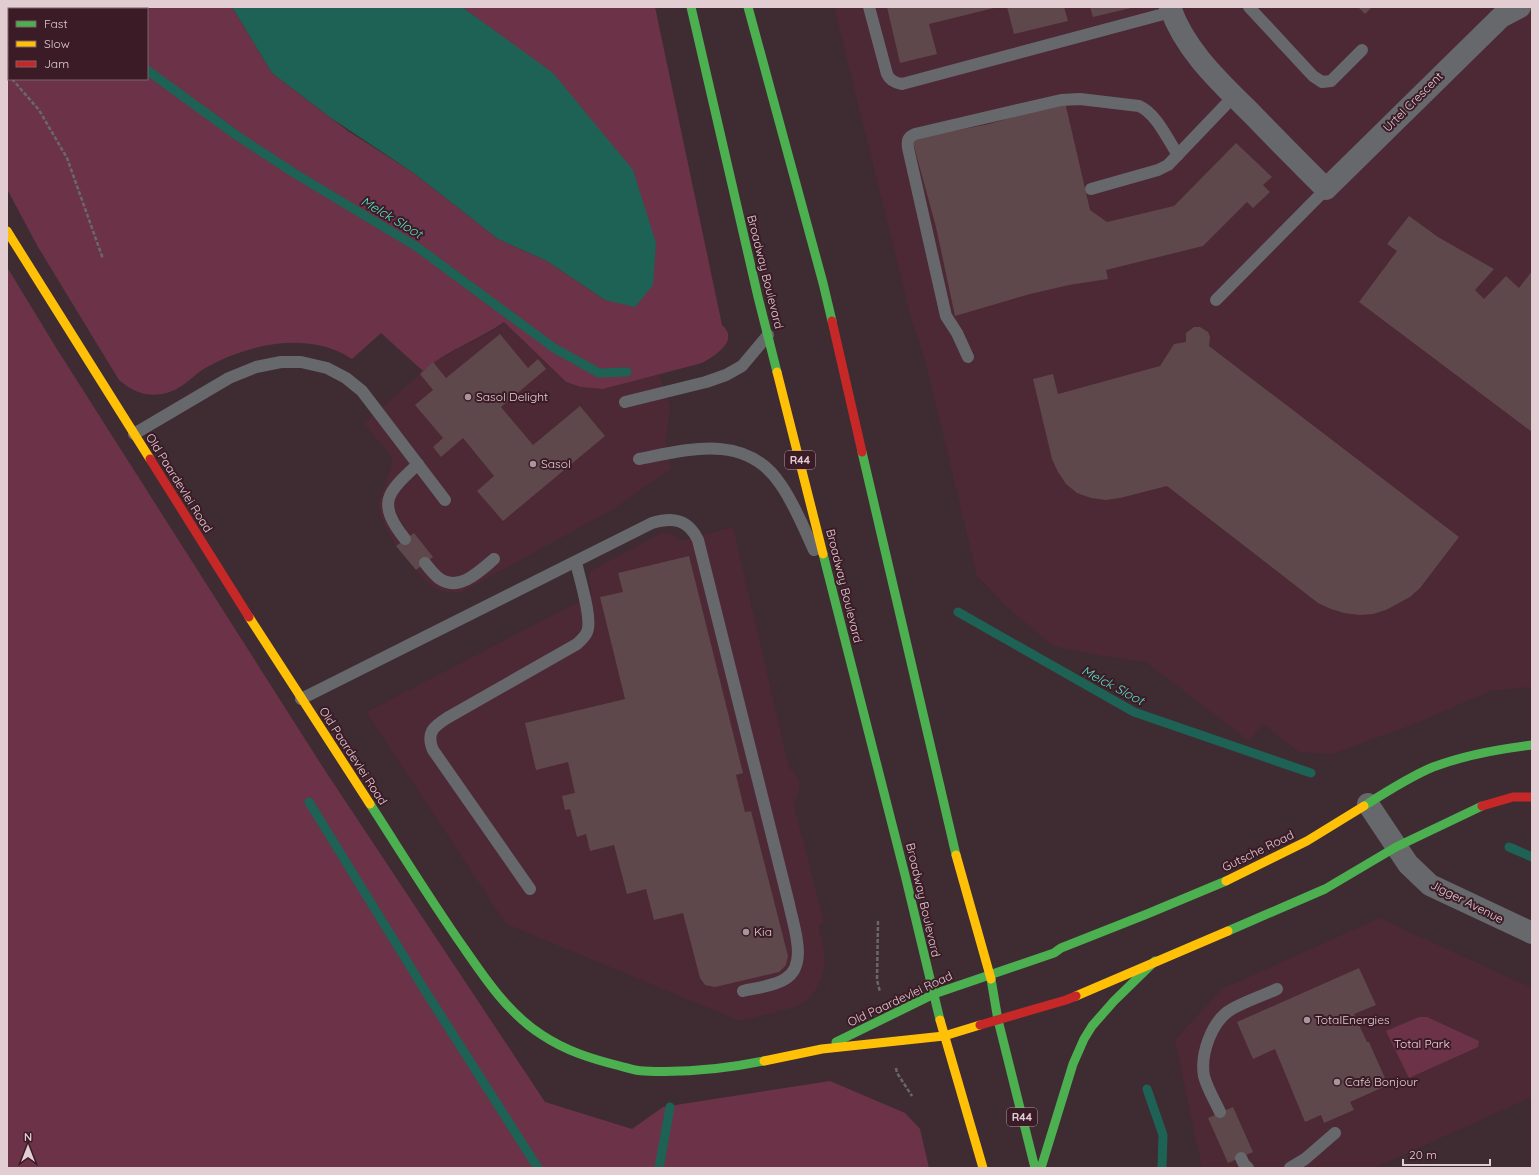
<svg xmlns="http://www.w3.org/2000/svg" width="1539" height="1175" font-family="Quicksand,sans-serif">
	<rect width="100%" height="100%" fill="#3e2c32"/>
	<g fill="#4d2835">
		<polygon points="834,7 1532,7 1532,687 1490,691 1420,722 1332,754 1299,752 1263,724 1249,741 1146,662 1103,656 1053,646 1008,608 977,576 924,356 911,318"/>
		<polygon points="504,322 566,383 603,389 659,374 670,407 666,442 671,469 612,510 462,592 446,592 436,589 427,583 396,546 385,526 378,505 391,468 392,458 390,454 364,424 433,362 494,330"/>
		<polygon points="733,527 789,768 795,774 799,783 799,791 794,805 824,923 818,925 824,951 825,965 821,980 815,991 807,1000 796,1007 740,1021 506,924 366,712 592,595 588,575 592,570 662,533 672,534 681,541"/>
		<polygon points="1379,918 1532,988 1532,1097 1374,1168 1202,1168 1175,1040 1222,989"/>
	</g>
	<g fill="#6c3348" fill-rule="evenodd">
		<path d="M7 7H232L272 73 348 131 415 174 498 239 547 261 605 300 482 22 462 7H655L722 325C740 340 715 356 702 363L603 389 581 387 566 382 504 322C478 340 447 350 423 371L381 333 352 359C308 330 245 344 202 370 192 377 183 387 172 391 152 399 135 394 119 380L38 247 7 189ZM9 9H147V79H9Z"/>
		<polygon points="7,267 55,346 324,769 545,1102 632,1129 663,1107 830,1081 905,1113 920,1129 929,1168 7,1168"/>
		<polygon points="1419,1017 1427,1017 1479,1041 1478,1047 1409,1078 1386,1031"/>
	</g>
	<polygon fill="#1d6255" points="232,7 462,7 553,73 633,170 656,243 653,285 635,307 605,300 547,261 498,239 415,174 331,118 272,73"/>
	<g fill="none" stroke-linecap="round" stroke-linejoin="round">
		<g stroke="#1d6255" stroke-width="9">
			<polyline points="57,7 60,9"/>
			<polyline points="147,70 236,135 294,173 417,247 554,348 599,373 627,372"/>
			<polyline points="958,612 1134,712 1311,773"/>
			<polyline points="309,802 424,989 538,1168"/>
			<polyline points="1509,847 1532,857"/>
			<polyline points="1147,1089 1163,1135 1162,1168"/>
			<polyline points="659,1168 670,1107"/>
		</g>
	</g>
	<g fill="#5e484b">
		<polygon points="887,7 994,7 994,8 929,24 937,54 900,63"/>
		<polygon points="1007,7 1064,7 1068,21 1014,34"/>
		<polygon points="1090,7 1131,7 1131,8 1093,17"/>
		<polygon points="1358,7 1372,7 1365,14"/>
		<polygon points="1065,102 1090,210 1107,222 1174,206 1236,143 1272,177 1263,185 1270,192 1253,208 1247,202 1203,246 1106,270 1108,279 1069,285 1030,294 955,316 936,227 912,139 989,124"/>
		<polygon points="1409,216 1438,237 1494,269 1475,290 1484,299 1506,276 1519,288 1532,271 1532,432 1359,302 1397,251 1387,244"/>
		<polygon points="1194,327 1200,327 1208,332 1210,337 1209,346 1459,537 1420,588 1410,597 1386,610 1373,614 1359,615 1344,613 1331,609 1318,603 1167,486 1120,498 1106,500 1091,498 1077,493 1066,484 1058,472 1052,459 1033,379 1053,374 1058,394 1160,366 1174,344 1186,342 1186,333"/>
		<polygon points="500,334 528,368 538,359 546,369 501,407 533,445 580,406 605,436 503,521 477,491 494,476 463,438 441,457 433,447 443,438 415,405 433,390 420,374 433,362 446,378"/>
		<polygon points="414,533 433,557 416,570 396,546"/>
		<polygon points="689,556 743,773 736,775 745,812 751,811 788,956 786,965 779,972 715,987 705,985 700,978 683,913 654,920 646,889 627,894 614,845 590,851 586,834 577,837 570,809 565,810 562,796 575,793 568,762 536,770 525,723 625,699 600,597 623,592 618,573"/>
		<polygon points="1359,968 1376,1005 1354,1014 1367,1042 1369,1042 1388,1085 1350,1102 1354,1110 1324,1123 1321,1115 1305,1122 1275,1049 1253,1059 1237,1022"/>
		<polygon points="1233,1107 1253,1152 1228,1163 1208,1118"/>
	</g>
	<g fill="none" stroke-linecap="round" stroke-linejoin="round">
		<g stroke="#6a676a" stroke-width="2.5" stroke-dasharray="4 2" stroke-linecap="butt">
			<polyline points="7,74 9,76"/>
			<polyline points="12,79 39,110 67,158 103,259"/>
			<polyline points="878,921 877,980 880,992"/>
			<polyline points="896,1068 897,1073 912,1096"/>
		</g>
		<g stroke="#66686b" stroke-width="12">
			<path d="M869 7 887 74C890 81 895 83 902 84L1171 12"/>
			<polyline points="1249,7 1313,76 1322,82 1331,81 1362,50"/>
			<polyline points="1091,189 1158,170 1168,165 1234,96"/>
			<polyline points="1216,300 1326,189"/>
			<path d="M968 357 957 333 946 316 908 148C907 140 908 137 915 134L1061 100 1080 99 1139 106C1156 113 1168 140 1178 155"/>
			<polyline points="625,402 706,382 726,375 742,366 768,335"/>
			<polyline points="134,434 229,378 256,367 281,362 301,362 327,368 346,378 362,391 445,500"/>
			<path d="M639 459C690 449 747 433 781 485 795 505 804 529 814 550"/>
			<path d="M405 539C376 502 387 493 418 464"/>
			<path d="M425 563C429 568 434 575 440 579 459 592 480 571 494 559"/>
			<path d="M301 699 652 523C673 517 688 519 698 540L789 904C793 925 809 965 785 979 775 986 755 988 743 991"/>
			<path d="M530 889 433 750C426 733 433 727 447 718L577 644C581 640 585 637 587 632 593 619 579 577 576 562"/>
			<path d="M1220 1112C1215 1101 1207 1088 1204 1076 1200 1054 1212 1020 1232 1009 1246 1001 1262 996 1277 989"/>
			<polyline points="1241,1158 1244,1164 1248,1168"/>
			<polyline points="1290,1168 1305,1159 1335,1133"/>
		</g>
		<g stroke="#66686b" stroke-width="22">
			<path d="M1170 7C1185 51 1221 83 1253 115 1277 140 1301 164 1326 189L1501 17 1520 7"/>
			<polyline points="1368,804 1408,864 1430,885 1532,933"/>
		</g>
		<g stroke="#4caf50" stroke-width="9">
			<polyline points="691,7 758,297 777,372"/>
			<polyline points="748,7 823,283 832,321"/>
			<polyline points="862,452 956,855"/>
			<polyline points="823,554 905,875 940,1020"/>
			<path d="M370 804C401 852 431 901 464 948 486 980 509 1014 542 1035 566 1051 592 1059 620 1066 628 1068 636 1071 644 1071 683 1073 725 1069 764 1061"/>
			<path d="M1364 806C1386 792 1409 777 1433 767 1465 755 1499 749 1532 745"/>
			<polyline points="1228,931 1325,889 1396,847 1482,806"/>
			<polyline points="991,979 998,1020 1035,1168"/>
			<polyline points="836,1042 934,994 1054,953 1061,948 1147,914 1226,881"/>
			<polyline points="1041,1168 1073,1064 1084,1039 1092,1026 1114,1001 1155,961"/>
		</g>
		<g stroke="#ffc107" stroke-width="9">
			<polyline points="7,231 150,459"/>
			<polyline points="777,372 823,554"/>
			<polyline points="249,617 370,804"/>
			<polyline points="956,855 991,979"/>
			<polyline points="1226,881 1307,841 1364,806"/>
			<polyline points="1076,996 1228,931"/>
			<polyline points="940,1020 983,1168"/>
			<polyline points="764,1061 822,1049 944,1036 980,1025"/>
		</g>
		<g stroke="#c62828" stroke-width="9">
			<polyline points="832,321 862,452"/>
			<polyline points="150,459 249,617"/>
			<polyline points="1482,806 1513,797 1532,797"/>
			<polyline points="980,1025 1066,1000 1076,996"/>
		</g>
	</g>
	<g fill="#a9959b" stroke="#3a1b26" stroke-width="1.5">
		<circle cx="468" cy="397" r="4"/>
		<circle cx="533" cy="464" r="4"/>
		<circle cx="746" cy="932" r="4"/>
		<circle cx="1307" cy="1020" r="4"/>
		<circle cx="1337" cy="1082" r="4"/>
	</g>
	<g text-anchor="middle" stroke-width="4" stroke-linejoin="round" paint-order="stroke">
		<g fill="#3a1b26" stroke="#b0989f" stroke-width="1">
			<rect x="785" y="451" width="30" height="18" rx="3"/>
			<rect x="1007" y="1108" width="30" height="18" rx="3"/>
		</g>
		<g font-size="11" font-weight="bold" fill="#e2cdd3">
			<text x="800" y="464">R44</text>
			<text x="1022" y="1121">R44</text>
		</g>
		<g font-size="12" fill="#e2cdd3" stroke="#3a1b26">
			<text transform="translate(1413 102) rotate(-45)" y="4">Urtel Crescent</text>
			<text transform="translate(765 272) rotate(76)" y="4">Broadway Boulevard</text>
			<text transform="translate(179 483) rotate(58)" y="4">Old Paardevlei Road</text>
			<text transform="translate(844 586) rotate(76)" y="4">Broadway Boulevard</text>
			<text transform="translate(353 756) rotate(57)" y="4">Old Paardevlei Road</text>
			<text transform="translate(1258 851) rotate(-26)" y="4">Gutsche Road</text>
			<text transform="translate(923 900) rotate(77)" y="4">Broadway Boulevard</text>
			<text transform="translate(1467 902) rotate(27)" y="4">Jigger Avenue</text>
			<text transform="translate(900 999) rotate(-25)" y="4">Old Paardevlei Road</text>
		</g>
		<g font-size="12" fill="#e2cdd3" stroke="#3a1b26" text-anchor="start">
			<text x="476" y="401">Sasol Delight</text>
			<text x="541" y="468">Sasol</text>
			<text x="754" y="936">Kia</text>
			<text x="1315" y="1024">TotalEnergies</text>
			<text x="1345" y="1086">Café Bonjour</text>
		</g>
		<g font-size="12" fill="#fcd2df" stroke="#3a1b26">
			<text x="1422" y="1048">Total Park</text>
		</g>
		<g font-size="13" font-style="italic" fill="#57e1c6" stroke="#3a1b26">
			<text transform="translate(392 217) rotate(31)" y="5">Melck Sloot</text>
			<text transform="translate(1113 685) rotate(28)" y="5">Melck Sloot</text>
		</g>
	</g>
	<rect width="1539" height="1175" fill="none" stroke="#e2cdd3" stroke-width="16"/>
	<rect x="8" y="8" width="140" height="72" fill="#3a1b26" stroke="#7d626b"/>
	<rect x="16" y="21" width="20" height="6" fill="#4caf50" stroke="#7d626b"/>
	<text x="44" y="28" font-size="12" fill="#e2cdd3">Fast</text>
	<rect x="16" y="41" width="20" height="6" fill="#ffc107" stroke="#7d626b"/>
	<text x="44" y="48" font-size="12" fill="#e2cdd3">Slow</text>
	<rect x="16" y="61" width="20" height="6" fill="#c62828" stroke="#7d626b"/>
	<text x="44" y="68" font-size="12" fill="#e2cdd3">Jam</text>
	<g transform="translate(28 1147)" stroke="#3a1b26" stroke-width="3" paint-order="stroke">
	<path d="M0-3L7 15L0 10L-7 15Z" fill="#e2cdd3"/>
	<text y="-6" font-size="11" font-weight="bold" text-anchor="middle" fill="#e2cdd3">N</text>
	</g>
	<path d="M1403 1159v6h87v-6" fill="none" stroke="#e2cdd3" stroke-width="2"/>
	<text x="1409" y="1159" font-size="12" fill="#e2cdd3" stroke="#3a1b26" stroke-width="3" paint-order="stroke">20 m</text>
</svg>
